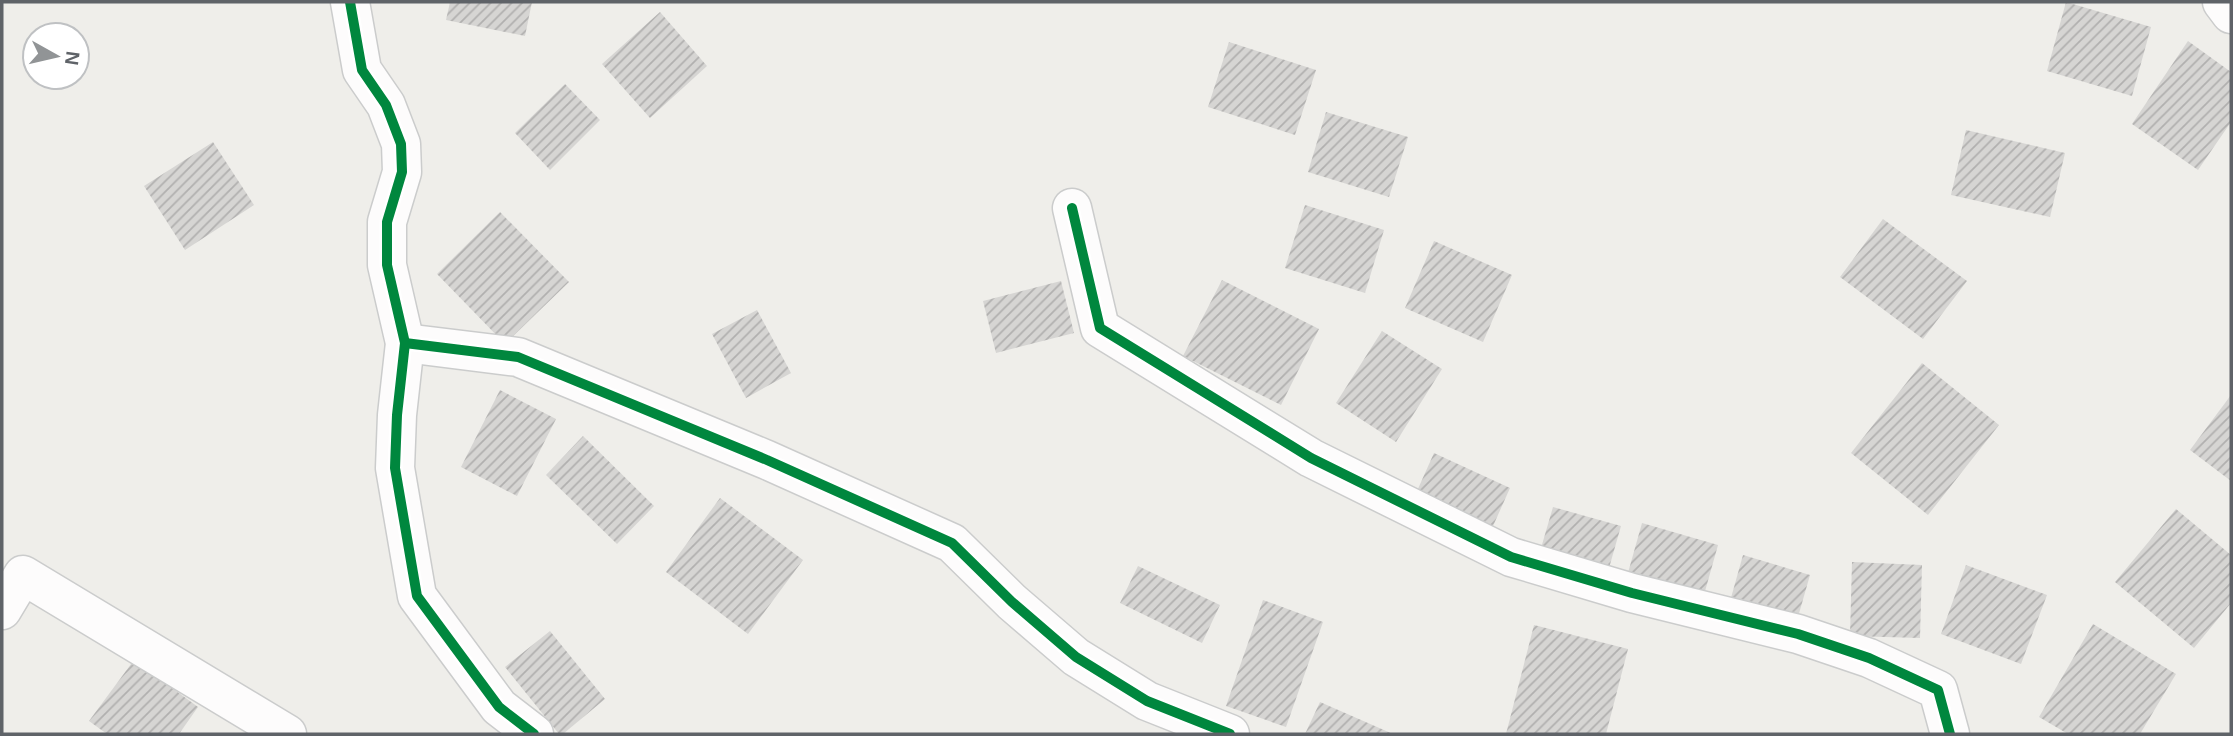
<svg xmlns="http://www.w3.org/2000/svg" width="2233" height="736" font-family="Helvetica,sans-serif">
	<defs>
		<pattern id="building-hatch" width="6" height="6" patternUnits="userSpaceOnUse" patternTransform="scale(1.75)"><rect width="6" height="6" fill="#d6d5d3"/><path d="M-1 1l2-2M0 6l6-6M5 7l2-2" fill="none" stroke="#b1b0af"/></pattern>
	</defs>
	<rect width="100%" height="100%" fill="#efeeea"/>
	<g fill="url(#building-hatch)">
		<polygon points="450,2 532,2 525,36 446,20"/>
		<polygon points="2066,2 2151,27 2132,96 2047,71"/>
		<polygon points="660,12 707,66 650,118 602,64"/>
		<polygon points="2188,41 2231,72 2231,122 2198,170 2132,124"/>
		<polygon points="1229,42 1316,70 1295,135 1208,107"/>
		<polygon points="565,84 600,120 550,170 515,133"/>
		<polygon points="1326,112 1408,137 1389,197 1308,172"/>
		<polygon points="1966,130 2065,153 2050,217 1951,195"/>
		<polygon points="213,142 254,205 185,250 144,186"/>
		<polygon points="1305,205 1384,230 1365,293 1285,268"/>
		<polygon points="500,212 569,282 505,344 437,274"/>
		<polygon points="1883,219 1967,281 1923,339 1840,277"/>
		<polygon points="1434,241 1512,275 1483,342 1405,308"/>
		<polygon points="1222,280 1319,329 1281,405 1183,356"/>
		<polygon points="1061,281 1074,333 996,353 983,301"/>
		<polygon points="757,310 791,373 746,398 712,334"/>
		<polygon points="1382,331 1442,369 1396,442 1336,403"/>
		<polygon points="1922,363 1999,425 1928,515 1851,453"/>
		<polygon points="500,390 556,419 517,496 461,467"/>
		<polygon points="2231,395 2231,481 2190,450"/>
		<polygon points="583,436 654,506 617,544 546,475"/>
		<polygon points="1434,453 1510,488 1489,535 1413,500"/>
		<polygon points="720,498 803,560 748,634 666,572"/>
		<polygon points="1553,507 1621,526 1607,575 1539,555"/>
		<polygon points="2176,509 2231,555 2231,603 2194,648 2115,582"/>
		<polygon points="1642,523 1718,545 1702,602 1626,580"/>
		<polygon points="1743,555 1810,575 1796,624 1729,605"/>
		<polygon points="1852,562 1922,565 1920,638 1850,636"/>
		<polygon points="1966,565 2047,595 2021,664 1941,634"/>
		<polygon points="1138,566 1220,605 1202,643 1120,603"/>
		<polygon points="1263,600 1323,622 1286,727 1226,706"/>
		<polygon points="2093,624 2176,674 2140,734 2068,734 2039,717"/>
		<polygon points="1534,625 1628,649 1606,734 1506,734"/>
		<polygon points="550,631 605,699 563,734 559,734 505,667"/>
		<polygon points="134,660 198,707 179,734 107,734 89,721"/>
		<polygon points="1320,702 1393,734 1305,734"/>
	</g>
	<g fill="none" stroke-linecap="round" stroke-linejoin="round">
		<g stroke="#cbcccc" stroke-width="41">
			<g id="minor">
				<polyline points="350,2 362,70 386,105 401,144 402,172 387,222 387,265 405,343 397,415 395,468 417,596 499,707 534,734"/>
				<polyline points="2222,2 2231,14"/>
				<polyline points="1072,208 1100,328 1311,458 1511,557 1632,593 1798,634 1869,658 1938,690 1950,734"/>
				<polyline points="405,343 518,357 767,460 952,543 1012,602 1076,657 1147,701 1230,734"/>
				<polyline points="2,610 23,575 287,734"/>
			</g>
		</g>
		<use href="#minor" stroke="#fdfcfc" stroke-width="38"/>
		<g stroke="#fff" stroke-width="15">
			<g id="cycleway">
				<polyline points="350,2 362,70 386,105 401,144 402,172 387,222 387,265 405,343 397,415 395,468 417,596 499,707 534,734"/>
				<polyline points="1072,208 1100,328 1311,458 1511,557 1632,593 1798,634 1869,658 1938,690 1950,734"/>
				<polyline points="405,343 518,357 767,460 952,543 1012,602 1076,657 1147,701 1230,734"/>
			</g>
		</g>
		<use href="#cycleway" stroke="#00873e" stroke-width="10"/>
	</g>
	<rect width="2233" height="736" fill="none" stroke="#5f6368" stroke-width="7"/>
	<g transform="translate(56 56) rotate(98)"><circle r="33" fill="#ffffff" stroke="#bfc1c3" stroke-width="2"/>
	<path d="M0-5L12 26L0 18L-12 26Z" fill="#919496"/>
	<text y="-10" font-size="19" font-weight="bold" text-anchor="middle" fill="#5f6368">N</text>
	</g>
</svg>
